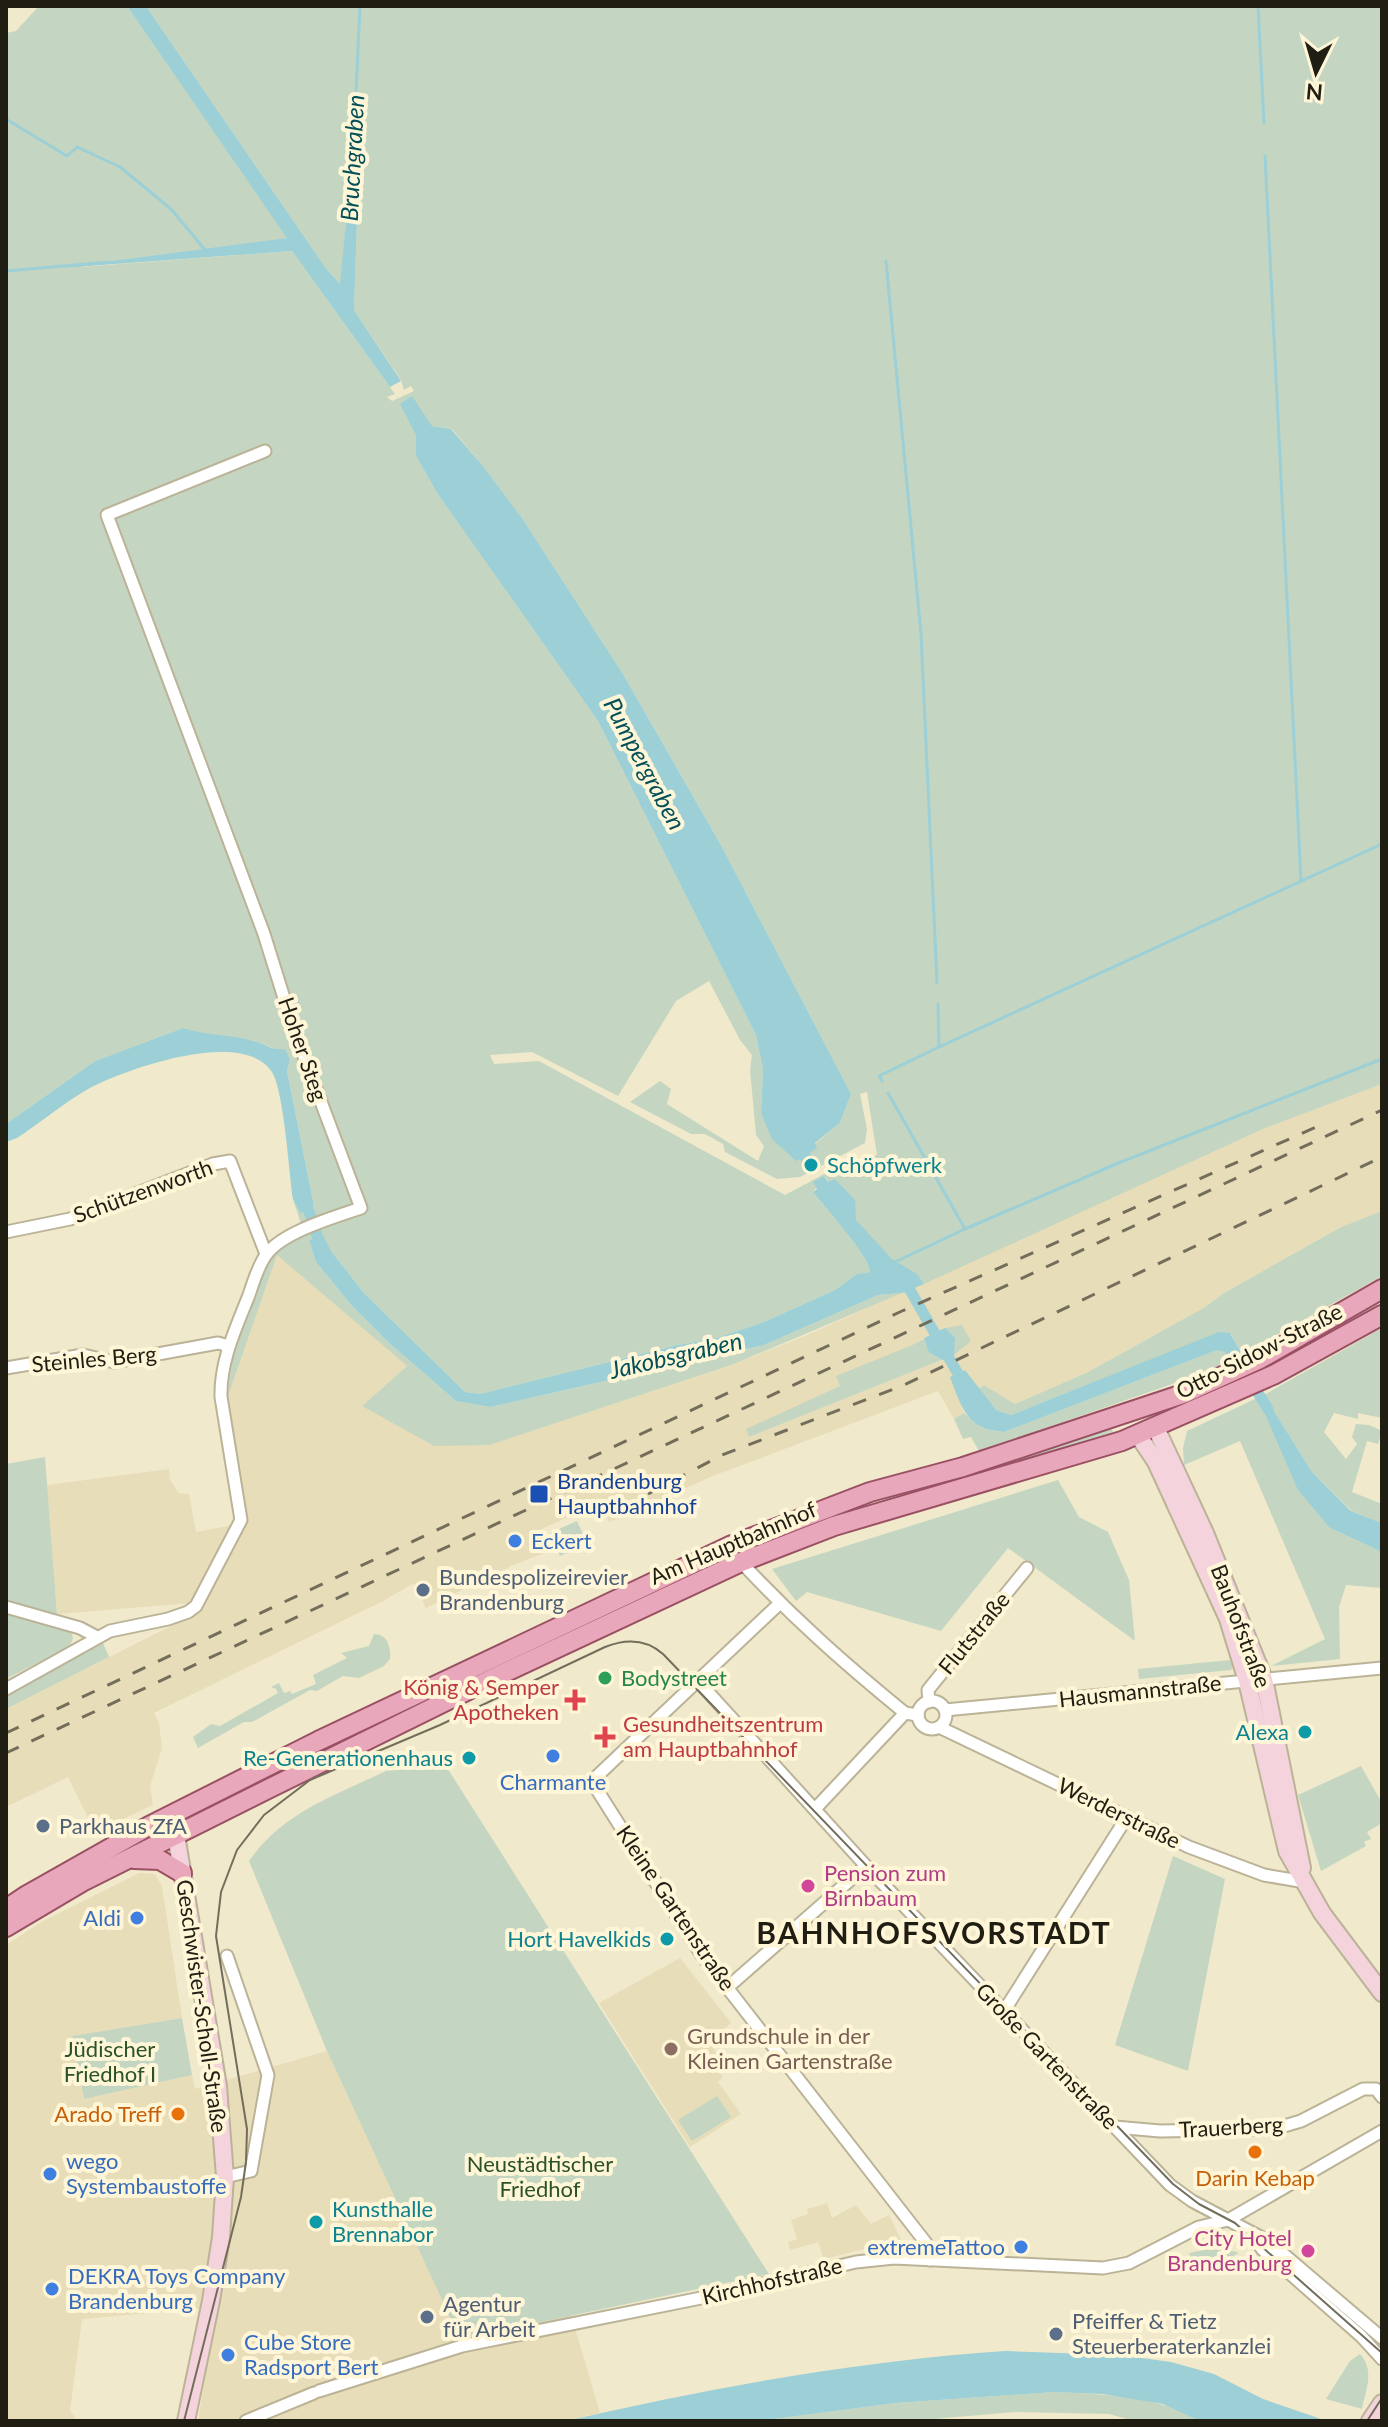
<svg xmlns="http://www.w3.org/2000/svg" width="1388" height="2427" font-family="Lato,sans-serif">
	<rect width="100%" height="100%" fill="#f1e9cb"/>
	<g fill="#e8ddb9" fill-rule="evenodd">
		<path d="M1382 1084V1211L1341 1227 1224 1293 1205 1307 1088 1372 1015 1404 984 1385 978 1389 965 1370 951 1377 964 1413 954 1419 938 1391 713 1476 609 1522 602 1507 589 1514 584 1505 572 1510 574 1514 531 1534 544 1553 511 1566 501 1572 503 1576 483 1586 481 1582 470 1586 426 1608 414 1583 383 1601 154 1713 159 1723 162 1748 150 1786 153 1805 95 1832 68 1777 6 1807V1709L199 1612 245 1528 243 1497 227 1399 277 1254 407 1366 362 1406 490 1445 734 1364 805 1336 1263 1129ZM945 1328 954 1355 749 1437 924 1338Z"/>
		<polygon points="169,1469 170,1480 179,1493 189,1494 196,1532 234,1525 191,1603 57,1614 47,1485"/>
		<polygon points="139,1873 155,1874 162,1886 182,2018 72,2036 84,2099 192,2075 195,2089 327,2051 460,2338 571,2315 600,2413 565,2421 198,2421 216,2307 82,2319 70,2411 75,2417 75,2421 6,2421 6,1945 43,1921"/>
		<polygon points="680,1958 731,2023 708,2041 720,2057 712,2063 723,2077 718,2082 741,2114 690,2147 599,2003"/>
		<polygon points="827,2203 832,2218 856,2205 871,2224 889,2215 901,2240 824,2259 818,2242 790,2250 788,2242 797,2239 791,2220 808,2214 807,2209"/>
	</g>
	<g fill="#c4d6c1" fill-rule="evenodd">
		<path d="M39 6H127L288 238 80 267 292 251 395 394 387 397 392 401 414 391 411 386 404 390 401 380 354 310 357 221 346 223 341 285 325 267 146 6H1382V1084L1263 1129 924 1284C915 1272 905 1269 894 1261 874 1246 836 1198 825 1176L813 1192C825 1207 869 1256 870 1272L857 1274 835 1290 764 1322 714 1339 678 1345 480 1394 465 1392 364 1293 320 1237 309 1240 316 1262 352 1306 387 1341 456 1401 490 1407 764 1345 878 1295 902 1293 734 1364 490 1445 434 1446 362 1406 407 1366 277 1255 227 1399 233 1356 266 1264 301 1224 293 1199 300 1213 313 1201 287 1071 290 1060 279 1050 252 1040 200 1034 183 1028 95 1061 6 1124V33L16 31ZM432 426 452 429 483 466 522 518 623 674 722 847 851 1094 840 1123 815 1144 810 1153 812 1156 803 1162 761 1113 763 1069 756 1035 598 721 437 493 416 456V435ZM709 981 740 1040 752 1055 750 1070 756 1135 764 1146 758 1161 667 1104 671 1089 660 1081 630 1102 691 1134H705L723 1144 725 1152 777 1179 800 1177 865 1143 867 1129 860 1094 867 1092 877 1155 843 1164 785 1195 539 1061 494 1064 490 1055 532 1052 618 1096 676 1001Z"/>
		<polygon points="1382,1211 1382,1276 1242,1354 1231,1334 1219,1333 1011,1415 996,1410 978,1389 984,1385 1015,1404 1088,1372 1205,1307 1224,1293 1341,1227"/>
		<polygon points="962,1325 971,1341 954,1355 749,1437 746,1429 840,1386 836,1376 910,1346 945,1328"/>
		<polygon points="1382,1328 1382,1418 1358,1413 1358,1419 1334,1413 1324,1432 1346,1459 1357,1444 1352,1437 1356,1424 1369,1425 1382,1431 1378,1444 1367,1441 1352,1492 1382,1504 1382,1523 1352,1511 1312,1472 1264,1395"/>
		<path d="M1217 1350 1224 1352 1231 1360 1198 1375 979 1451 971 1437 963 1439 954 1419 964 1413C977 1425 986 1431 1004 1432Z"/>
		<polygon points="1255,1399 1262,1407 1330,1528 1382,1552 1382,1588 1346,1585 1339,1607 1340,1659 1271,1666 1325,1639 1240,1441 1184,1465 1183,1448 1187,1431"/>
		<polygon points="1111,1428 1113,1432 887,1501 885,1495 967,1474"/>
		<polygon points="45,1457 57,1614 49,1614 6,1600 6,1464"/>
		<polygon points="1058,1480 1079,1517 1108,1532 1129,1580 1135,1641 1008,1548 941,1631 807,1592 796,1601 772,1569"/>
		<polygon points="577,1521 587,1543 560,1556 550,1533"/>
		<polygon points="6,1611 71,1631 73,1638 70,1646 6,1679"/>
		<path d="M374 1634C388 1634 391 1648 390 1659L384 1666 359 1678 343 1676 317 1691 310 1690 252 1722H244L198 1748 193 1737 211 1724 220 1726 278 1693 276 1689 271 1687 279 1683 284 1693 290 1691 292 1694 316 1684 313 1675 347 1658 341 1653 369 1646Z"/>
		<polygon points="103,1643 109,1657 6,1709 6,1694"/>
		<polygon points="1230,1660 1233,1666 1231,1670 1139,1679 1138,1669"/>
		<path d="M437 1752 769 2274 460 2339 327 2051 249 1861C283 1812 334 1796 386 1771L398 1770Z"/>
		<polygon points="1361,1766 1382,1803 1382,1823 1367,1832 1371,1839 1364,1842 1366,1846 1321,1871 1298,1795"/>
		<polygon points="1173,1856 1225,1879 1188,2071 1115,2045"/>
		<polygon points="182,2018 192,2075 84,2099 72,2036"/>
		<polygon points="717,2096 731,2117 692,2141 678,2120"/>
		<polygon points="1219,2247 1239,2253 1198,2273 1189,2253"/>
		<path d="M1360 2354C1375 2370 1366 2390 1362 2409L1326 2399 1350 2361Z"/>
		<path d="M1054 2392C1102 2394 1158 2395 1200 2421H1134L1109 2414 1015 2412 910 2421H759L896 2403Z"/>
	</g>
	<g fill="#9ccfd6">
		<polygon points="127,6 146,6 325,267 340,284 346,222 350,218 357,221 354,310 401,381 390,387 292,251 60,268 287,238"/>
		<polygon points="412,396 432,426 451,429 483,466 522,518 623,674 722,847 851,1094 840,1123 815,1143 817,1148 810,1153 812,1156 802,1162 800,1159 796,1161 772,1139 761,1113 763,1069 756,1035 598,721 437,493 416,456 416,435 400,404"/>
		<path d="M183 1028C206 1036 231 1034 254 1041 265 1044 274 1051 285 1049L290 1060 287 1071 313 1201 312 1210 300 1213 293 1199C289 1172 284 1092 272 1072 243 1027 125 1069 88 1089 64 1103 41 1122 17 1138L6 1142V1124L95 1061Z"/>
		<path d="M824 1176 828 1182 835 1179 855 1200 856 1220 892 1259 917 1274 924 1284 902 1293 878 1295 764 1345 490 1407 456 1401 387 1341 352 1306 316 1262 309 1240 320 1237 364 1293 465 1392 480 1394 678 1345 714 1339 764 1322 835 1290 857 1274 870 1272C870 1257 824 1206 813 1192L817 1189 813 1182Z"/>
		<polygon points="945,1328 955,1338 954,1355 943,1360 929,1352 924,1338"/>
		<path d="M1219 1332 1230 1333 1242 1354 1231 1360 1224 1352 1217 1350 1004 1432C966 1429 962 1408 950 1377L965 1370 996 1410 1011 1415Z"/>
		<polygon points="1264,1395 1312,1472 1351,1511 1382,1523 1382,1552 1330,1528 1298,1490 1262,1407 1255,1399"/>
		<path d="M1005 2351 1120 2355 1171 2362 1214 2374 1263 2399 1327 2421H1200L1163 2404 1103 2394 1054 2392 896 2403 759 2421H566C711 2388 856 2361 1005 2351Z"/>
	</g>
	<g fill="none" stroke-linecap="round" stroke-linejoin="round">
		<g stroke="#9ccfd6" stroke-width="3">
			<polyline points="1258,6 1264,123"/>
			<polyline points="6,119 67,156 77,147 120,167 171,209 206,251"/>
			<polyline points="1265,156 1301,881"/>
			<polyline points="350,222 360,6"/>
			<polyline points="886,261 921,634 937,983"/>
			<polyline points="6,271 110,262"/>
			<polyline points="938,1004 939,1047"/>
			<polyline points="882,1081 879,1076 939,1047 1382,844"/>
			<polyline points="888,1093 965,1229 1116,1164 1382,1059"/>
			<polyline points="893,1263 965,1229"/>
		</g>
		<g stroke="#9ccfd6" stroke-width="11">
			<polyline points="304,1197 318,1238 325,1251"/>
			<polyline points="901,1283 910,1290 965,1386"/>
			<polyline points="1229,1346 1268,1409"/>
		</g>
		<g stroke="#bbb397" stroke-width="15">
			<g id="street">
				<polyline points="6,1232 70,1219 213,1164 230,1161 266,1254"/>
				<polyline points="6,1368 83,1355 114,1362 218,1343 229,1346"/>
				<path d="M741 1562C794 1619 845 1664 905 1713"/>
				<polyline points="779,1604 595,1778 594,1785 701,1954 926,2243 930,2260"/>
				<polyline points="6,1607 80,1628 97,1637"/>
				<polyline points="698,1681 866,1866 1170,2185 1192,2201 1268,2241 1382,2338"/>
				<path d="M6 1689 110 1631 168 1619 188 1612 196 1606 241 1520 221 1397C220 1361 236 1328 249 1295 253 1283 258 1266 266 1255 282 1232 335 1217 361 1208L294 1030 264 934 107 515 265 451"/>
				<circle cx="932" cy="1715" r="14"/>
				<polyline points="929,1702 928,1690 1027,1568"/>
				<polyline points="945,1710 1382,1668"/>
				<polyline points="939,1727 1189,1847 1264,1875 1305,1882"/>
				<polyline points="815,1809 905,1713 918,1715"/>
				<polyline points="728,1987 866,1866"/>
				<polyline points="1004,2011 1127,1817"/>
				<polyline points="1115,2127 1160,2131 1274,2129 1301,2121 1363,2089 1376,2089 1382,2097"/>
				<polyline points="225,2177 251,2171 268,2075 227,1956"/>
				<polyline points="1251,2233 1262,2249 1361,2336 1382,2359"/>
				<polyline points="319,2391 462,2346 711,2296 856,2262 894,2258 1103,2268 1129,2263 1199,2227 1228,2220 1382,2131"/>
				<polyline points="246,2421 314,2393"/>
			</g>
		</g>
		<g stroke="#bbb397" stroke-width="20">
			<g id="secondary">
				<polyline points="1156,1428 1205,1533 1264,1679 1302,1868"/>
				<polyline points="1138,1435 1156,1462 1228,1619 1247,1681 1287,1851 1322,1913 1382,1993"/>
				<polyline points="176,1835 218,2086 225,2177 221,2237 211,2301 186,2421"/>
				<polyline points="1370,2421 1382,2403"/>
			</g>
		</g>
		<g stroke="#9a5063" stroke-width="22">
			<g id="primary">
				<polyline points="134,1859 160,1860 182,1873"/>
				<polyline points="6,1909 27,1895 149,1826 318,1741 732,1545 870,1492 963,1467 1183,1394 1260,1359 1382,1289"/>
				<polyline points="6,1927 82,1882 270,1788 493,1678 741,1562 834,1526 1122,1441 1273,1375 1382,1315"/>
			</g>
		</g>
		<use href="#street" stroke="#fff" stroke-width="11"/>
		<use href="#secondary" stroke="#f4d3dd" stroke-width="16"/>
		<use href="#primary" stroke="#e9a7bb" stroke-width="18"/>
		<g stroke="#736e5b" stroke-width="2">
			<path d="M184 2421 241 2197 246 2162 247 2129 216 1936 221 1892 237 1850 264 1815 310 1780 440 1725 605 1647C625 1639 646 1639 663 1654L1173 2184 1199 2204 1235 2223 1382 2353"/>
			<polyline points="1367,2421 1382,2398"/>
		</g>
		<g stroke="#736e5b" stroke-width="3" stroke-dasharray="14 14" stroke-linecap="butt">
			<polyline points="648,1494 722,1455 904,1385 1382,1157"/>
			<polyline points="6,1733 902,1311 1323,1124"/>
			<polyline points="6,1753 1382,1110"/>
		</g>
	</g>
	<g fill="#0f9aa8" stroke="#fff6d8" stroke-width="3">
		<circle cx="811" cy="1165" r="8"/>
		<circle cx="1305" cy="1732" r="8"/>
		<circle cx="469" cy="1758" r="8"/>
		<circle cx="667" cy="1939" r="8"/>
		<circle cx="316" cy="2222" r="8"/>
	</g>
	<rect fill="#1a4fb4" stroke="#fff6d8" stroke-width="3" x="529" y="1484" width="20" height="20" rx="4"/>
	<g fill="#3f7fe0" stroke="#fff6d8" stroke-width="3">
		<circle cx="515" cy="1541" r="8"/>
		<circle cx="553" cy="1756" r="8"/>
		<circle cx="137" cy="1918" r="8"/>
		<circle cx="50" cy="2174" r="8"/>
		<circle cx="1021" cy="2247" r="8"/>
		<circle cx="52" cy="2289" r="8"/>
		<circle cx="228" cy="2355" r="8"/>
	</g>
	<g fill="#5c6f8a" stroke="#fff6d8" stroke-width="3">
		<circle cx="423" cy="1590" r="8"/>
		<circle cx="43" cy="1826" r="8"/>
		<circle cx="427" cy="2317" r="8"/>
		<circle cx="1056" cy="2334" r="8"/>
	</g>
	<circle fill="#2e9e5b" stroke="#fff6d8" stroke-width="3" cx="605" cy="1678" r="8"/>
	<g fill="#e0444e" stroke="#fff6d8" stroke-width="3">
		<path d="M571 1688h8v8h8v8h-8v8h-8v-8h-8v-8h8z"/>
		<path d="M601 1725h8v8h8v8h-8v8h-8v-8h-8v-8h8z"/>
	</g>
	<g fill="#d1479c" stroke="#fff6d8" stroke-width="3">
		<circle cx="808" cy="1886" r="8"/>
		<circle cx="1308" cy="2251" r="8"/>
	</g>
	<circle fill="#8d6e63" stroke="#fff6d8" stroke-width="3" cx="671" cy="2049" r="8"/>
	<g fill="#e8710a" stroke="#fff6d8" stroke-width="3">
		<circle cx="178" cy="2114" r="8"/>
		<circle cx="1255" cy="2152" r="8"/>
	</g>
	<g text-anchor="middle" stroke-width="8" stroke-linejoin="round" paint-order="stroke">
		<g font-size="22" fill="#201d12" stroke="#fff6d8">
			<text transform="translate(303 1049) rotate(71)" y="8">Hoher Steg</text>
			<text transform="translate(143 1191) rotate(-20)" y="8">Schützenworth</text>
			<text transform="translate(1259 1351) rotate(-27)" y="8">Otto-Sidow-Straße</text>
			<text transform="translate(94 1359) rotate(-5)" y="8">Steinles Berg</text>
			<text transform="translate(733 1543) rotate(-23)" y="8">Am Hauptbahnhof</text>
			<text transform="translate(1241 1626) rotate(69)" y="8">Bauhofstraße</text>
			<text transform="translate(974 1633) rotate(-51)" y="8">Flutstraße</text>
			<text transform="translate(1140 1691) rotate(-6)" y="8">Hausmannstraße</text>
			<text transform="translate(1119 1813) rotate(26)" y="8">Werderstraße</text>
			<text transform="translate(676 1908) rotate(56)" y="8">Kleine Gartenstraße</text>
			<text transform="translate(202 2006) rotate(82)" y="8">Geschwister-Scholl-Straße</text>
			<text transform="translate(1047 2056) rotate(46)" y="8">Große Gartenstraße</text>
			<text transform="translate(1231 2127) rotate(-3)" y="8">Trauerberg</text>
			<text transform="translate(772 2281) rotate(-13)" y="8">Kirchhofstraße</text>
		</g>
		<g font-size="22" fill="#0d838f" stroke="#fff6d8" text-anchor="end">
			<text x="827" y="1173" text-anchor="start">Schöpfwerk</text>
			<text x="1289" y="1740">Alexa</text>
			<text x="453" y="1766">Re-Generationenhaus</text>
			<text x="651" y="1947">Hort Havelkids</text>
			<text x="332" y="2217" text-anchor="start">Kunsthalle<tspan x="332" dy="25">Brennabor</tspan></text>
		</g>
		<g font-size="22" fill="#164399" stroke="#fff6d8" text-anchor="start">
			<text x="557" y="1489">Brandenburg<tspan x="557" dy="25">Hauptbahnhof</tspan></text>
		</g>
		<g font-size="22" fill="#366cbe" stroke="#fff6d8" text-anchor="start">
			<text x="531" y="1549">Eckert</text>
			<text x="553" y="1790" text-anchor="middle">Charmante</text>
			<text x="121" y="1926" text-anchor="end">Aldi</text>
			<text x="66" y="2169">wego<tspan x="66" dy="25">Systembaustoffe</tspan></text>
			<text x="1005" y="2255" text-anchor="end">extremeTattoo</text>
			<text x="68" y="2284">DEKRA Toys Company<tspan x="68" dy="25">Brandenburg</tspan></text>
			<text x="244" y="2350">Cube Store<tspan x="244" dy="25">Radsport Bert</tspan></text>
		</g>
		<g font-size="22" fill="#4e5e75" stroke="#fff6d8" text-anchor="start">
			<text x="439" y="1585">Bundespolizeirevier<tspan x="439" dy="25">Brandenburg</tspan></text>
			<text x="59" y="1834">Parkhaus ZfA</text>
			<text x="443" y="2312">Agentur<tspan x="443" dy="25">für Arbeit</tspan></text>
			<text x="1072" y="2329">Pfeiffer &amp; Tietz<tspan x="1072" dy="25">Steuerberaterkanzlei</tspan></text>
		</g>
		<g font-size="22" fill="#27864d" stroke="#fff6d8" text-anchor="start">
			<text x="621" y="1686">Bodystreet</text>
		</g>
		<g font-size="22" fill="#be3a42" stroke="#fff6d8" text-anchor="end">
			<text x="559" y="1695">König &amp; Semper<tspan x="559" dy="25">Apotheken</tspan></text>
			<text x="623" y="1732" text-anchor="start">Gesundheitszentrum<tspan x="623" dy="25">am Hauptbahnhof</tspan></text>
		</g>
		<g font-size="22" fill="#b23c85" stroke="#fff6d8" text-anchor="start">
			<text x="824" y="1881">Pension zum<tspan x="824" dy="25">Birnbaum</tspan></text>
			<text x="1292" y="2246" text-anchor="end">City Hotel<tspan x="1292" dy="25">Brandenburg</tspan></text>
		</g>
		<g font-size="22" fill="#785e54" stroke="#fff6d8" text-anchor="start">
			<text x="687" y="2044">Grundschule in der<tspan x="687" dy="25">Kleinen Gartenstraße</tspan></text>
		</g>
		<g font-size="22" fill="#2b5226" stroke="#fff6d8">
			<text x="110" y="2057">Jüdischer<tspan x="110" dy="25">Friedhof I</tspan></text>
			<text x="540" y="2172">Neustädtischer<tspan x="540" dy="25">Friedhof</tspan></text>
		</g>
		<g font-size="22" fill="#c56008" stroke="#fff6d8" text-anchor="end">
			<text x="162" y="2122">Arado Treff</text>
			<text x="1255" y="2186" text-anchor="middle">Darin Kebap</text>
		</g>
		<g font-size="24" font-style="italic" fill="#045059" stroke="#fff6d8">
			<text transform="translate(353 158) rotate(-87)" y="8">Bruchgraben</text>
			<text transform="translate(644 764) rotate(62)" y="8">Pumpergraben</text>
			<text transform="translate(676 1356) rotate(-13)" y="8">Jakobsgraben</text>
		</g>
		<g font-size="30" font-weight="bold" letter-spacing="2" fill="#201d12" stroke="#fff6d8">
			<text x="934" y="1944">BAHNHOFSVORSTADT</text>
		</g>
	</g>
	<rect width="1388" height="2427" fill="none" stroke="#201d12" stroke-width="16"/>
	<g transform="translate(1316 72) rotate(185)" stroke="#fff6d8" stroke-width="6" paint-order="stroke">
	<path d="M0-6L14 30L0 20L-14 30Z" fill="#201d12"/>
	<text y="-12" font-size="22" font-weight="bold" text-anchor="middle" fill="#201d12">N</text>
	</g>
</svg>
